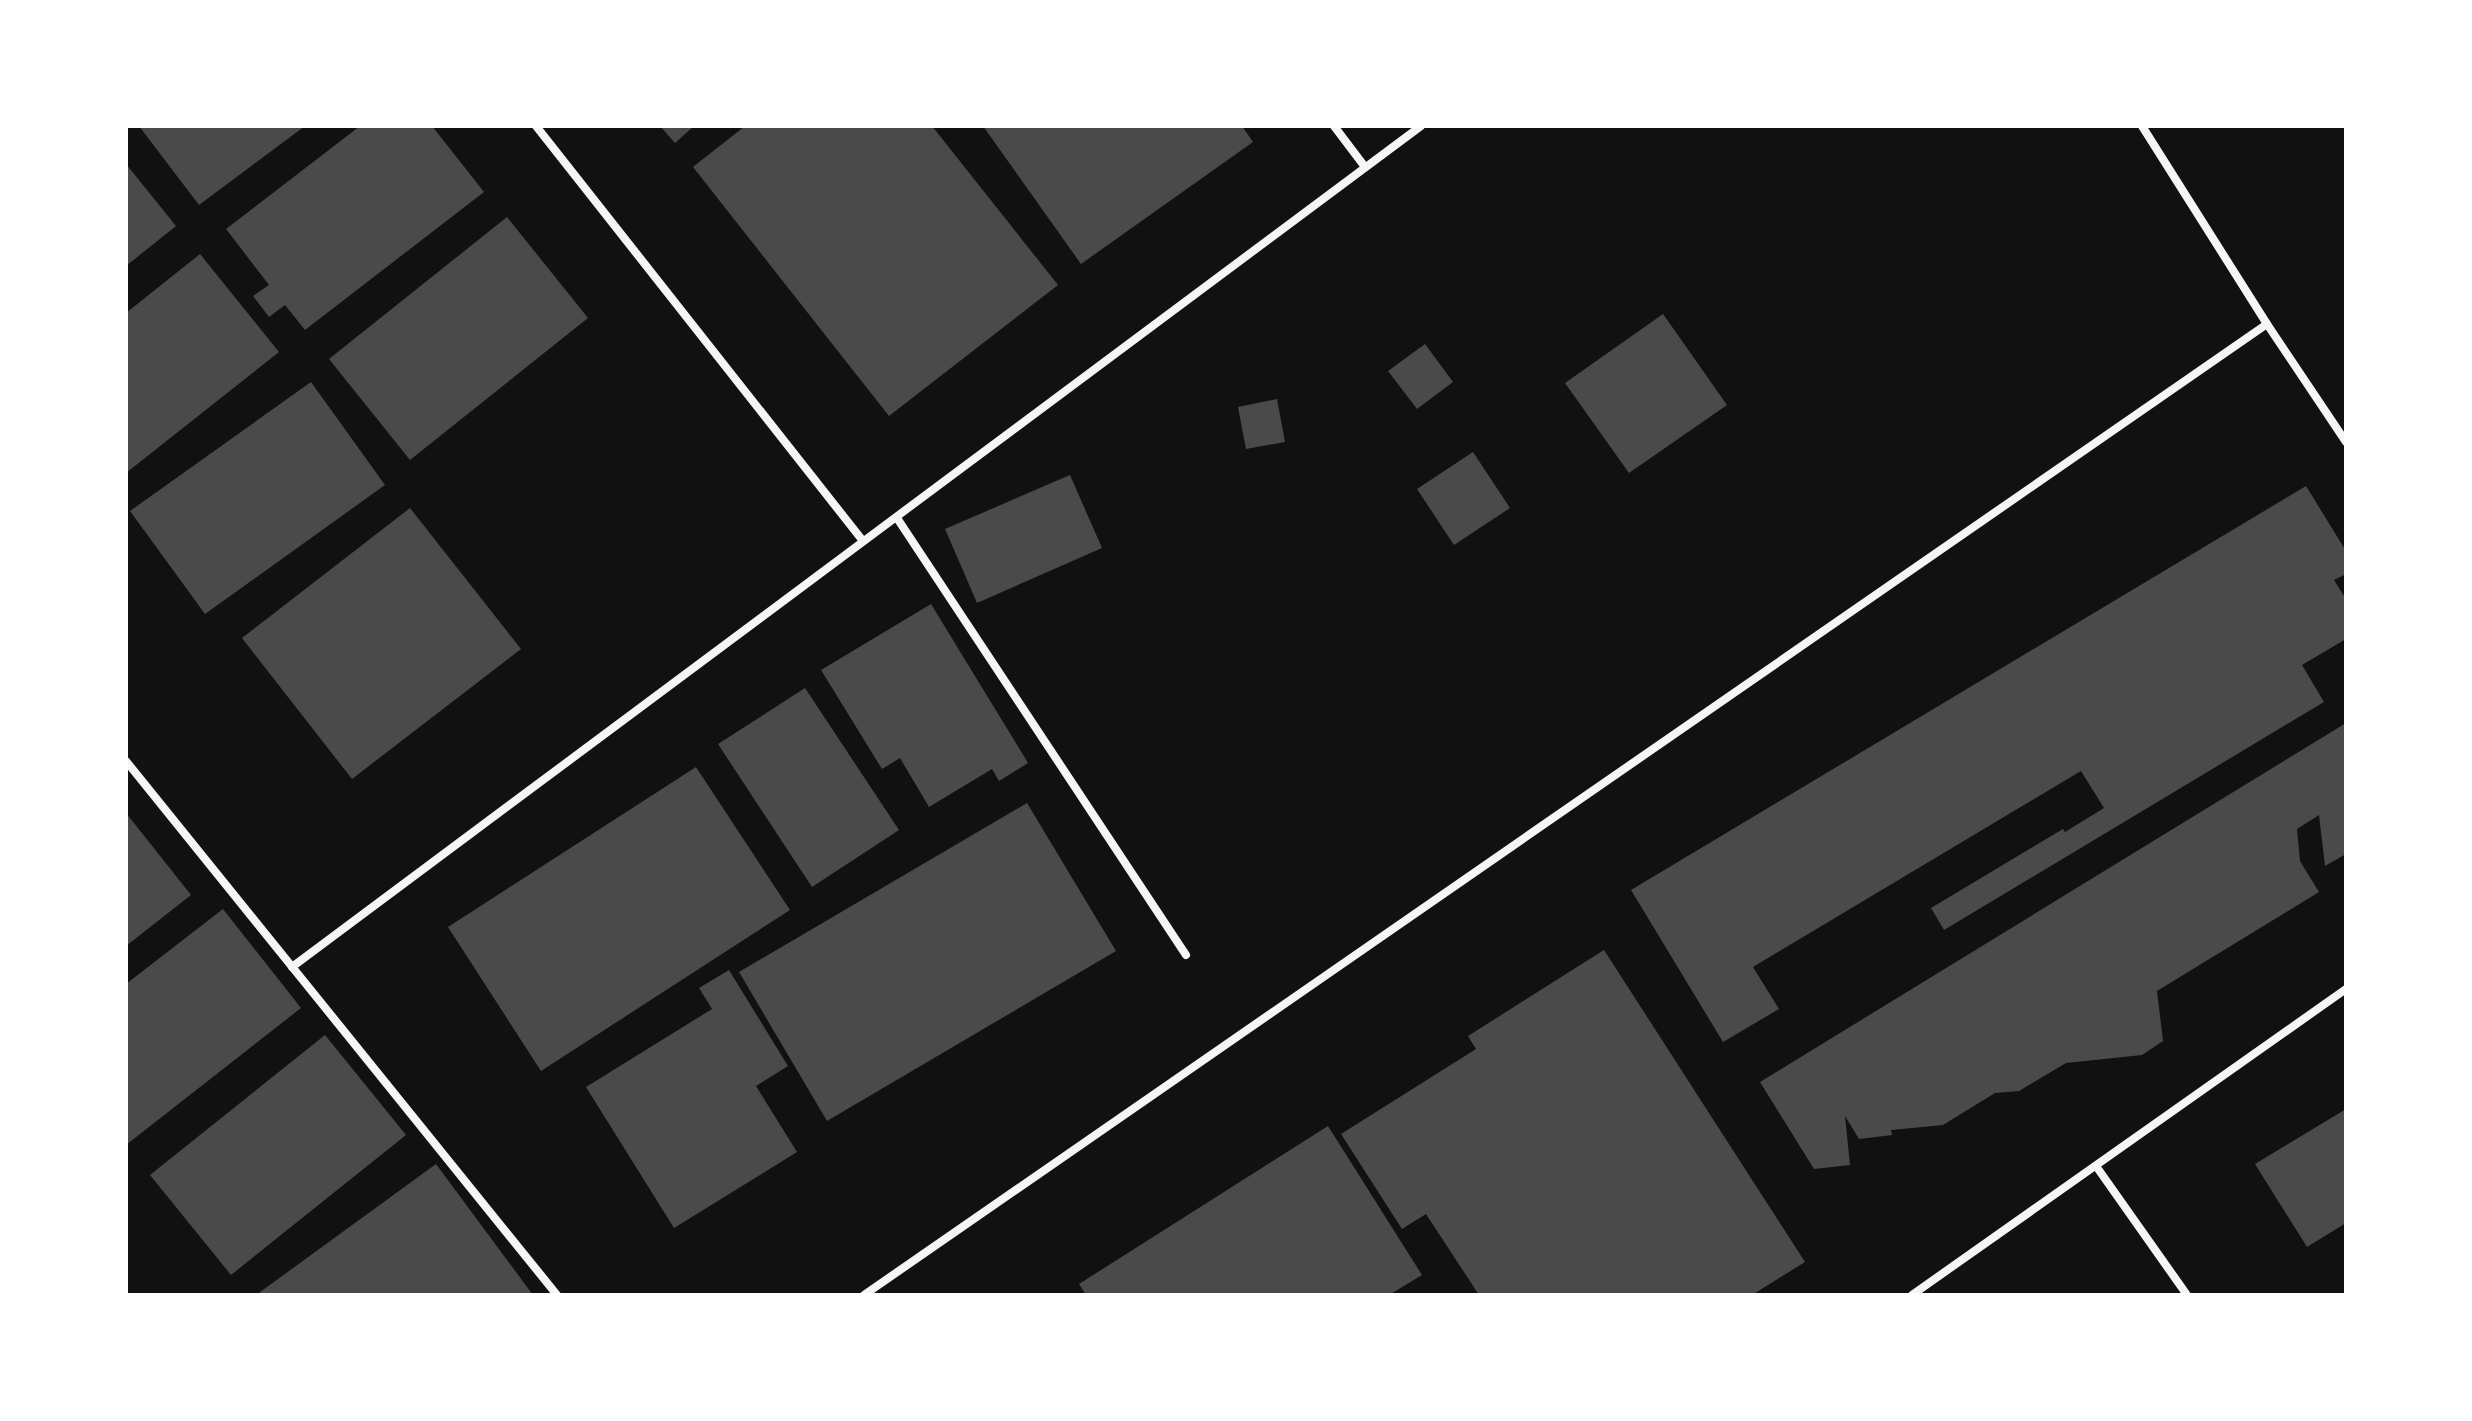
<svg xmlns="http://www.w3.org/2000/svg" width="2472" height="1421" font-family="Georgia,serif">
	<rect width="100%" height="100%" fill="#111"/>
	<g fill="#4a4a4a">
		<polygon points="139,126 305,126 199,205"/>
		<polygon points="360,126 432,126 484,192 305,330 285,305 269,317 253,296 269,285 226,229"/>
		<polygon points="660,126 694,126 675,143"/>
		<polygon points="745,126 932,126 1058,285 889,416 693,167"/>
		<polygon points="983,126 1242,126 1253,142 1081,264"/>
		<polygon points="126,164 176,226 126,266"/>
		<polygon points="507,217 588,318 410,460 329,359"/>
		<polygon points="200,254 279,352 126,473 126,313"/>
		<polygon points="1663,314 1727,405 1629,473 1565,383"/>
		<polygon points="1425,344 1453,382 1417,409 1388,371"/>
		<polygon points="311,382 385,485 205,614 130,511"/>
		<polygon points="1277,399 1285,442 1246,449 1238,407"/>
		<polygon points="1473,452 1510,508 1454,545 1417,489"/>
		<polygon points="1070,475 1102,548 977,603 945,529"/>
		<polygon points="2306,486 2346,551 2346,574 2334,580 2346,599 2346,639 2302,665 2324,702 1944,930 1931,908 2063,829 2065,832 2104,808 2081,771 1753,967 1779,1009 1723,1042 1631,890"/>
		<polygon points="410,508 521,649 352,779 242,638"/>
		<polygon points="931,604 1028,763 999,781 992,769 929,807 900,758 882,769 821,670"/>
		<polygon points="805,688 899,830 812,887 718,744"/>
		<polygon points="2346,723 2346,854 2325,866 2319,815 2297,829 2300,861 2319,892 2157,991 2163,1041 2142,1055 2066,1063 2019,1091 1995,1093 1943,1125 1891,1130 1892,1135 1859,1139 1845,1116 1850,1165 1814,1169 1760,1082"/>
		<polygon points="696,767 790,910 541,1071 448,927"/>
		<polygon points="1027,803 1116,951 827,1121 739,972"/>
		<polygon points="126,813 191,895 126,946"/>
		<polygon points="223,909 301,1008 126,1145 126,984"/>
		<polygon points="1604,950 1805,1262 1752,1295 1479,1295 1426,1214 1402,1229 1341,1134 1476,1049 1468,1036"/>
		<polygon points="729,970 788,1066 756,1086 797,1152 674,1228 586,1087 712,1009 699,988"/>
		<polygon points="325,1035 406,1135 231,1275 150,1175"/>
		<polygon points="2346,1109 2346,1223 2307,1247 2255,1164"/>
		<polygon points="1328,1126 1422,1275 1389,1295 1086,1295 1079,1284"/>
		<polygon points="436,1164 533,1295 256,1295"/>
	</g>
	<g fill="none" stroke-linecap="round" stroke-linejoin="round">
		<g stroke="#f5f5f5" stroke-width="8">
			<polyline points="536,126 863,541"/>
			<polyline points="1334,126 1365,167"/>
			<polyline points="2142,126 2267,324 2346,442"/>
			<polyline points="897,518 1186,955"/>
			<polyline points="126,761 557,1295"/>
			<polyline points="292,967 1421,126"/>
			<polyline points="2096,1166 2187,1295"/>
			<polyline points="864,1295 2267,324"/>
			<polyline points="1912,1295 2346,989"/>
		</g>
	</g>
	<rect width="2472" height="1421" fill="none" stroke="#ffffff" stroke-width="256"/>
</svg>
